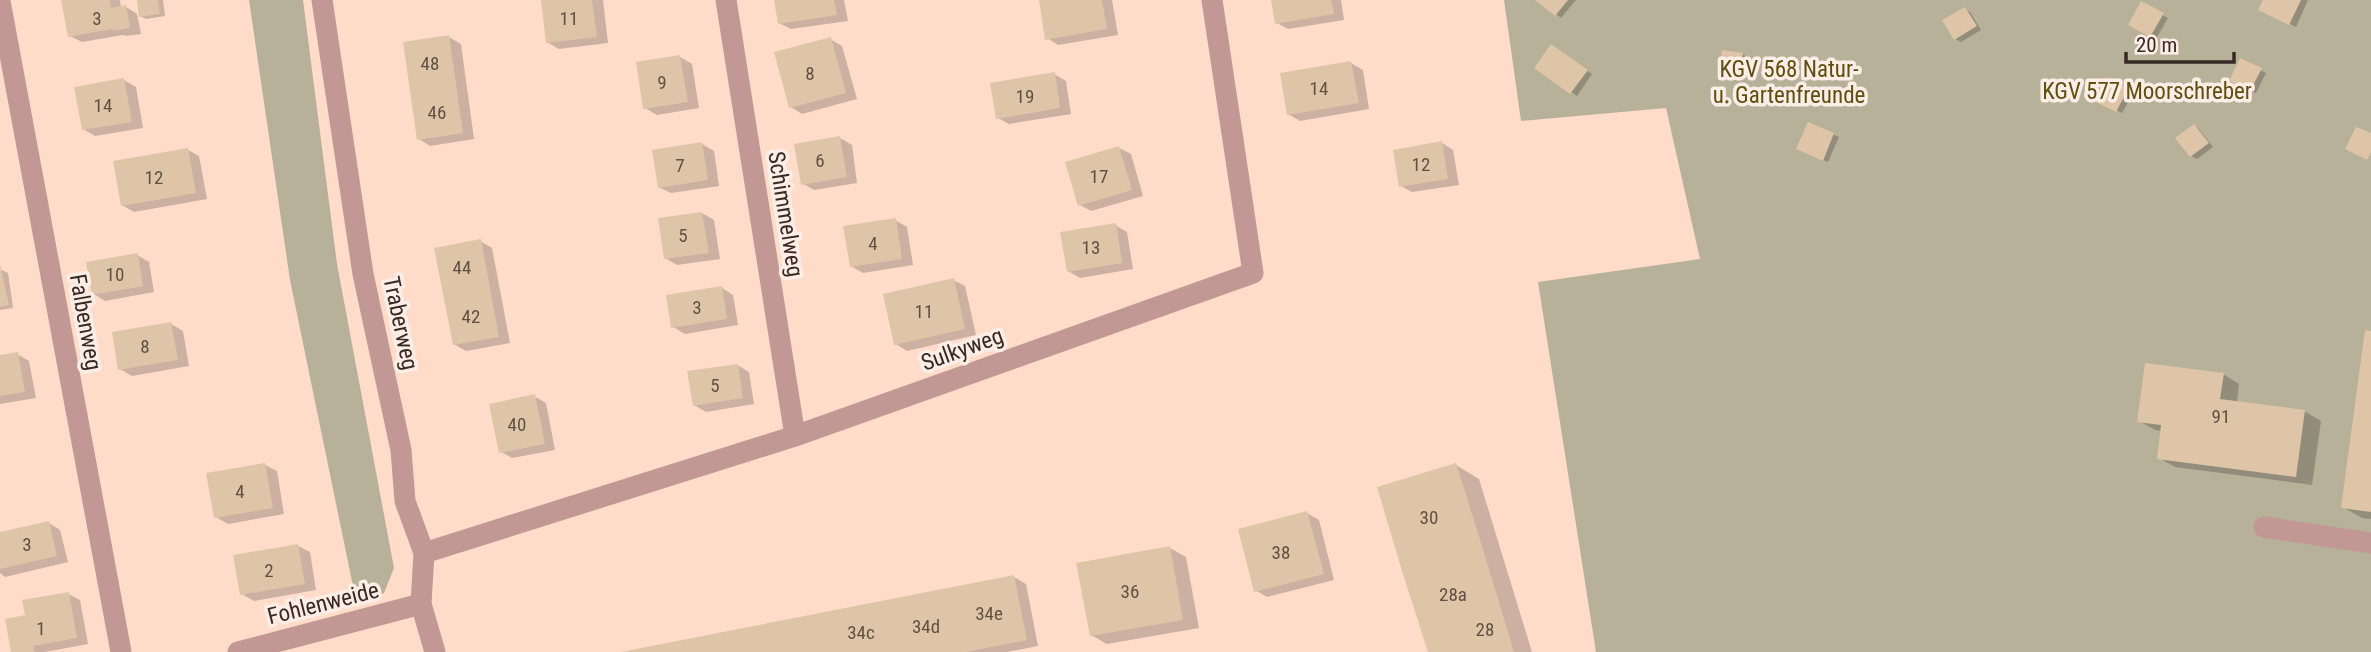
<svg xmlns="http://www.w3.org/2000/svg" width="2371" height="652" font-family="'Roboto Condensed',sans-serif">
	<rect width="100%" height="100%" fill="#ffdcca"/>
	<g fill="#b7b19a">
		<polygon points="249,0 303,0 337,264 394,568 384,593 369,598 355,596 290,280"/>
		<polygon points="1504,0 2371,0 2371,652 1596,652 1538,282 1700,259 1666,108 1521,121"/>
	</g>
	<g fill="#0003">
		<polygon points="63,0 120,0 121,8 126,7 137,14 141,34 126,36 123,35 82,42 70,36"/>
		<polygon points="138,0 163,0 165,16 146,19 140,16"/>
		<polygon points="542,0 603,0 608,43 559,49 547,42"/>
		<polygon points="776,0 844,0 848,21 791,29 779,23"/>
		<polygon points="1040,0 1112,0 1118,35 1058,45 1047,38"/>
		<polygon points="1273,0 1341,0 1344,20 1288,29 1277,23"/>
		<polygon points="1538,0 1576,0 1561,18"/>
		<polygon points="2265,0 2308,0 2296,27 2266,13"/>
		<polygon points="2142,3 2168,18 2156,39 2130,25"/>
		<polygon points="1965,9 1970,12 1981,30 1961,42 1955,39"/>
		<polygon points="449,37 461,44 474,139 430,146 419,139"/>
		<polygon points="830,39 842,46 857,99 802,114 791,107"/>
		<polygon points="1557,49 1592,74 1577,96 1536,68"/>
		<polygon points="1743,54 1748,58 1746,72 1739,68 1739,71 1736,69 1736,65 1722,61"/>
		<polygon points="680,57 692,64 699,108 657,115 645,108"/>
		<polygon points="2241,60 2266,73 2256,93 2231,80"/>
		<polygon points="1351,63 1363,70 1369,109 1300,121 1288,114"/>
		<polygon points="1054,74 1066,81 1071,114 1009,124 998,118"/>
		<polygon points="124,80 136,87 143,128 95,136 83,129"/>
		<polygon points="2107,80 2133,94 2122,113 2097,100"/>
		<polygon points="1809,124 1839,137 1828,162 1804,152"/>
		<polygon points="2194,126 2199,129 2213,147 2197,159 2191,156"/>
		<polygon points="840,138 852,145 857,183 814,190 802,183"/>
		<polygon points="1442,143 1453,150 1459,185 1412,192 1401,186"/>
		<polygon points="702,144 714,151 719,186 671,193 659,187"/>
		<polygon points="1119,148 1131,154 1143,196 1091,211 1080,205"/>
		<polygon points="188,150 199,156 207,199 134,212 122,205"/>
		<polygon points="702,213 714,220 720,259 677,265 665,258"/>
		<polygon points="895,220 907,227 913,265 863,273 851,266"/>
		<polygon points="1115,225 1127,232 1133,269 1080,278 1068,271"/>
		<polygon points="480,241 492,248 510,343 466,351 454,344"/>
		<polygon points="137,255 149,262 154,292 105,301 94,294"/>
		<polygon points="2,270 8,273 13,308 0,310 0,271"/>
		<polygon points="953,280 965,286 976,335 907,351 896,344"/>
		<polygon points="722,288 733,295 738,325 685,334 673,327"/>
		<polygon points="171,324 183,331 189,366 132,376 120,369"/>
		<polygon points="2371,333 2371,519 2362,518 2343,507"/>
		<polygon points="17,354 29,361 36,398 0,404 0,357"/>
		<polygon points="737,365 749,372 754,404 706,412 694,405"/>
		<polygon points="2223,374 2239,384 2237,403 2304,411 2321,421 2312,485 2175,467 2159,458 2162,431 2155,430 2139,421"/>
		<polygon points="534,396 546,403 555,450 512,458 500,451"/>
		<polygon points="265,465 277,471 284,514 228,524 216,517"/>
		<polygon points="1456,465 1479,479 1532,652 1429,652"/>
		<polygon points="1307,513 1319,520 1334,580 1267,597 1255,590"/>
		<polygon points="49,523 60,530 68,562 5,577 0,573 0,534"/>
		<polygon points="298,546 310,552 316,590 254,601 242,594"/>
		<polygon points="1170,548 1186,557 1199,628 1107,644 1091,635"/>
		<polygon points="1014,577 1026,584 1038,646 1007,652 624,652"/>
		<polygon points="68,594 80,600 88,644 45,652 13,652 27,617"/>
	</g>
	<g fill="#dfc5a7">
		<polygon points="61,0 110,0 111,8 126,5 130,28 113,31 112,29 68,37"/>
		<polygon points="137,0 158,0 160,14 139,17"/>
		<polygon points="541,0 592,0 597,37 546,43"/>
		<polygon points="774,0 834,0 837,15 778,24"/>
		<polygon points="1039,0 1102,0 1107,29 1045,40"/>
		<polygon points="1271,0 1331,0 1334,14 1275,24"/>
		<polygon points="1535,0 1568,0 1555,16"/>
		<polygon points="2263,0 2301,0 2289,25 2258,10"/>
		<polygon points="2141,1 2164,13 2150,37 2128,25"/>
		<polygon points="1965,7 1977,26 1954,40 1942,20"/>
		<polygon points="449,35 463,133 417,140 403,42"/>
		<polygon points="831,37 846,93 789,108 774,52"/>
		<polygon points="1551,44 1588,70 1570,94 1534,68"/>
		<polygon points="1722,50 1743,53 1741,71 1734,70 1735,64 1720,61"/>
		<polygon points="680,55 688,102 643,109 636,62"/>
		<polygon points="2240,58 2262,68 2250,91 2229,81"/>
		<polygon points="1351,61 1359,103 1287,115 1280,73"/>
		<polygon points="1055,72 1060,108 996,119 990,83"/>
		<polygon points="124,78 132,122 82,130 74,87"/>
		<polygon points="2107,78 2128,89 2116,112 2094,101"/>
		<polygon points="1808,122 1834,133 1823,161 1796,149"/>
		<polygon points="2194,124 2209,143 2190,157 2175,138"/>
		<polygon points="2356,127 2371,133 2371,152 2367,160 2345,149"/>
		<polygon points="840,136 847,177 801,185 794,144"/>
		<polygon points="1442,141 1448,179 1399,187 1393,150"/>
		<polygon points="702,142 708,180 658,188 652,150"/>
		<polygon points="1119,146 1132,190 1078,206 1065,162"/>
		<polygon points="188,148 196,193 121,206 113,161"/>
		<polygon points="702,212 709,253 664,259 658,218"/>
		<polygon points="896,218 902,259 850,267 843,226"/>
		<polygon points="1116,223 1122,263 1067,272 1060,232"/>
		<polygon points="481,239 499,337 453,345 434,248"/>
		<polygon points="138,253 143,286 92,295 86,262"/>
		<polygon points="0,264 9,305 0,307"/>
		<polygon points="954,278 965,329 894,345 883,294"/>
		<polygon points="722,286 727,319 671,328 666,295"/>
		<polygon points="171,322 178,360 118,370 112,332"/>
		<polygon points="2365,330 2371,331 2371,512 2341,508"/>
		<polygon points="18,352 25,392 0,396 0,355"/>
		<polygon points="2145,363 2224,373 2220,399 2305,410 2296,477 2157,459 2161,425 2137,422"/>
		<polygon points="738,364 743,398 693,406 687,371"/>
		<polygon points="535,394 545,444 499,453 489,404"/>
		<polygon points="265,463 273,508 214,518 206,473"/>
		<polygon points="1456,463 1482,546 1514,652 1428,652 1402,571 1377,487"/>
		<polygon points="1307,511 1324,574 1254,592 1238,529"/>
		<polygon points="49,521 57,556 0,569 0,532"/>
		<polygon points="298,544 305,584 240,595 233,555"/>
		<polygon points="1170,546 1183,620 1090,636 1076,563"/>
		<polygon points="1014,575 1027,640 966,652 621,652"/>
		<polygon points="69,592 77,638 33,646 35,652 11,652 5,619 25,615 22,600"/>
	</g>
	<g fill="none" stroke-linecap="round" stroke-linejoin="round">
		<g stroke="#c19894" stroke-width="21">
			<polyline points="322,0 363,274 401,450 405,501 424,553 421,604 435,652"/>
			<polyline points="726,0 795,436"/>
			<polyline points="0,1 121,652"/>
			<polyline points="2264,527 2371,543"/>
			<polyline points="424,553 795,436 1253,273 1212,0"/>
			<polyline points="238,652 421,604"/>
		</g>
	</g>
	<g text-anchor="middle" stroke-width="7" stroke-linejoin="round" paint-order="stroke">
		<g font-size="19" fill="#615144">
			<text x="97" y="25">3</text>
			<text x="569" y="25">11</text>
			<text x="430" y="70">48</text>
			<text x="810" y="80">8</text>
			<text x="662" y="89">9</text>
			<text x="1319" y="95">14</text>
			<text x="1025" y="103">19</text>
			<text x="103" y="112">14</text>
			<text x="437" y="119">46</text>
			<text x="820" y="167">6</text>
			<text x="1421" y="171">12</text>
			<text x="680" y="172">7</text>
			<text x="1099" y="183">17</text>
			<text x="154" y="184">12</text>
			<text x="683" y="242">5</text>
			<text x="873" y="250">4</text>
			<text x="1091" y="254">13</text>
			<text x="462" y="274">44</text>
			<text x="115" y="281">10</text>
			<text x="697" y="314">3</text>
			<text x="924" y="318">11</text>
			<text x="471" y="323">42</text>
			<text x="145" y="353">8</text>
			<text x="715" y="392">5</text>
			<text x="2221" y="423">91</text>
			<text x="517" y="431">40</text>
			<text x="240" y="498">4</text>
			<text x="1429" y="524">30</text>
			<text x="27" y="551">3</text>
			<text x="1281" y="559">38</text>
			<text x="269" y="577">2</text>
			<text x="1130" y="598">36</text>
			<text x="1453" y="601">28a</text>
			<text x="989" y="620">34e</text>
			<text x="926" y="633">34d</text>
			<text x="41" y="635">1</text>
			<text x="1485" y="636">28</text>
			<text x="861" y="639">34c</text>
		</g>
		<g font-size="23" fill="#5e4f11" stroke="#fceee7">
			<text x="1789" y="77">KGV 568 Natur-<tspan x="1789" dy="26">u. Gartenfreunde</tspan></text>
			<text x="2147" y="99">KGV 577 Moorschreber</text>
		</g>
		<g font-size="23" fill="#372a23" stroke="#fceee7">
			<text transform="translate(786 214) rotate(81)" y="8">Schimmelweg</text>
			<text transform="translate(86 322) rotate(80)" y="8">Falbenweg</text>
			<text transform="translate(401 323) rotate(78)" y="8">Traberweg</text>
			<text transform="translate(962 349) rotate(-20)" y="8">Sulkyweg</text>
			<text transform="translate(323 603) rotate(-14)" y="8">Fohlenweide</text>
		</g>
	</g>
	<path d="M2126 52v10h108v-10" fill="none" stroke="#372a23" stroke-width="3.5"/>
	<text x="2136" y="52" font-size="21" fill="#372a23" stroke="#fceee7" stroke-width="5" paint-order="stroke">20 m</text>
</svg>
